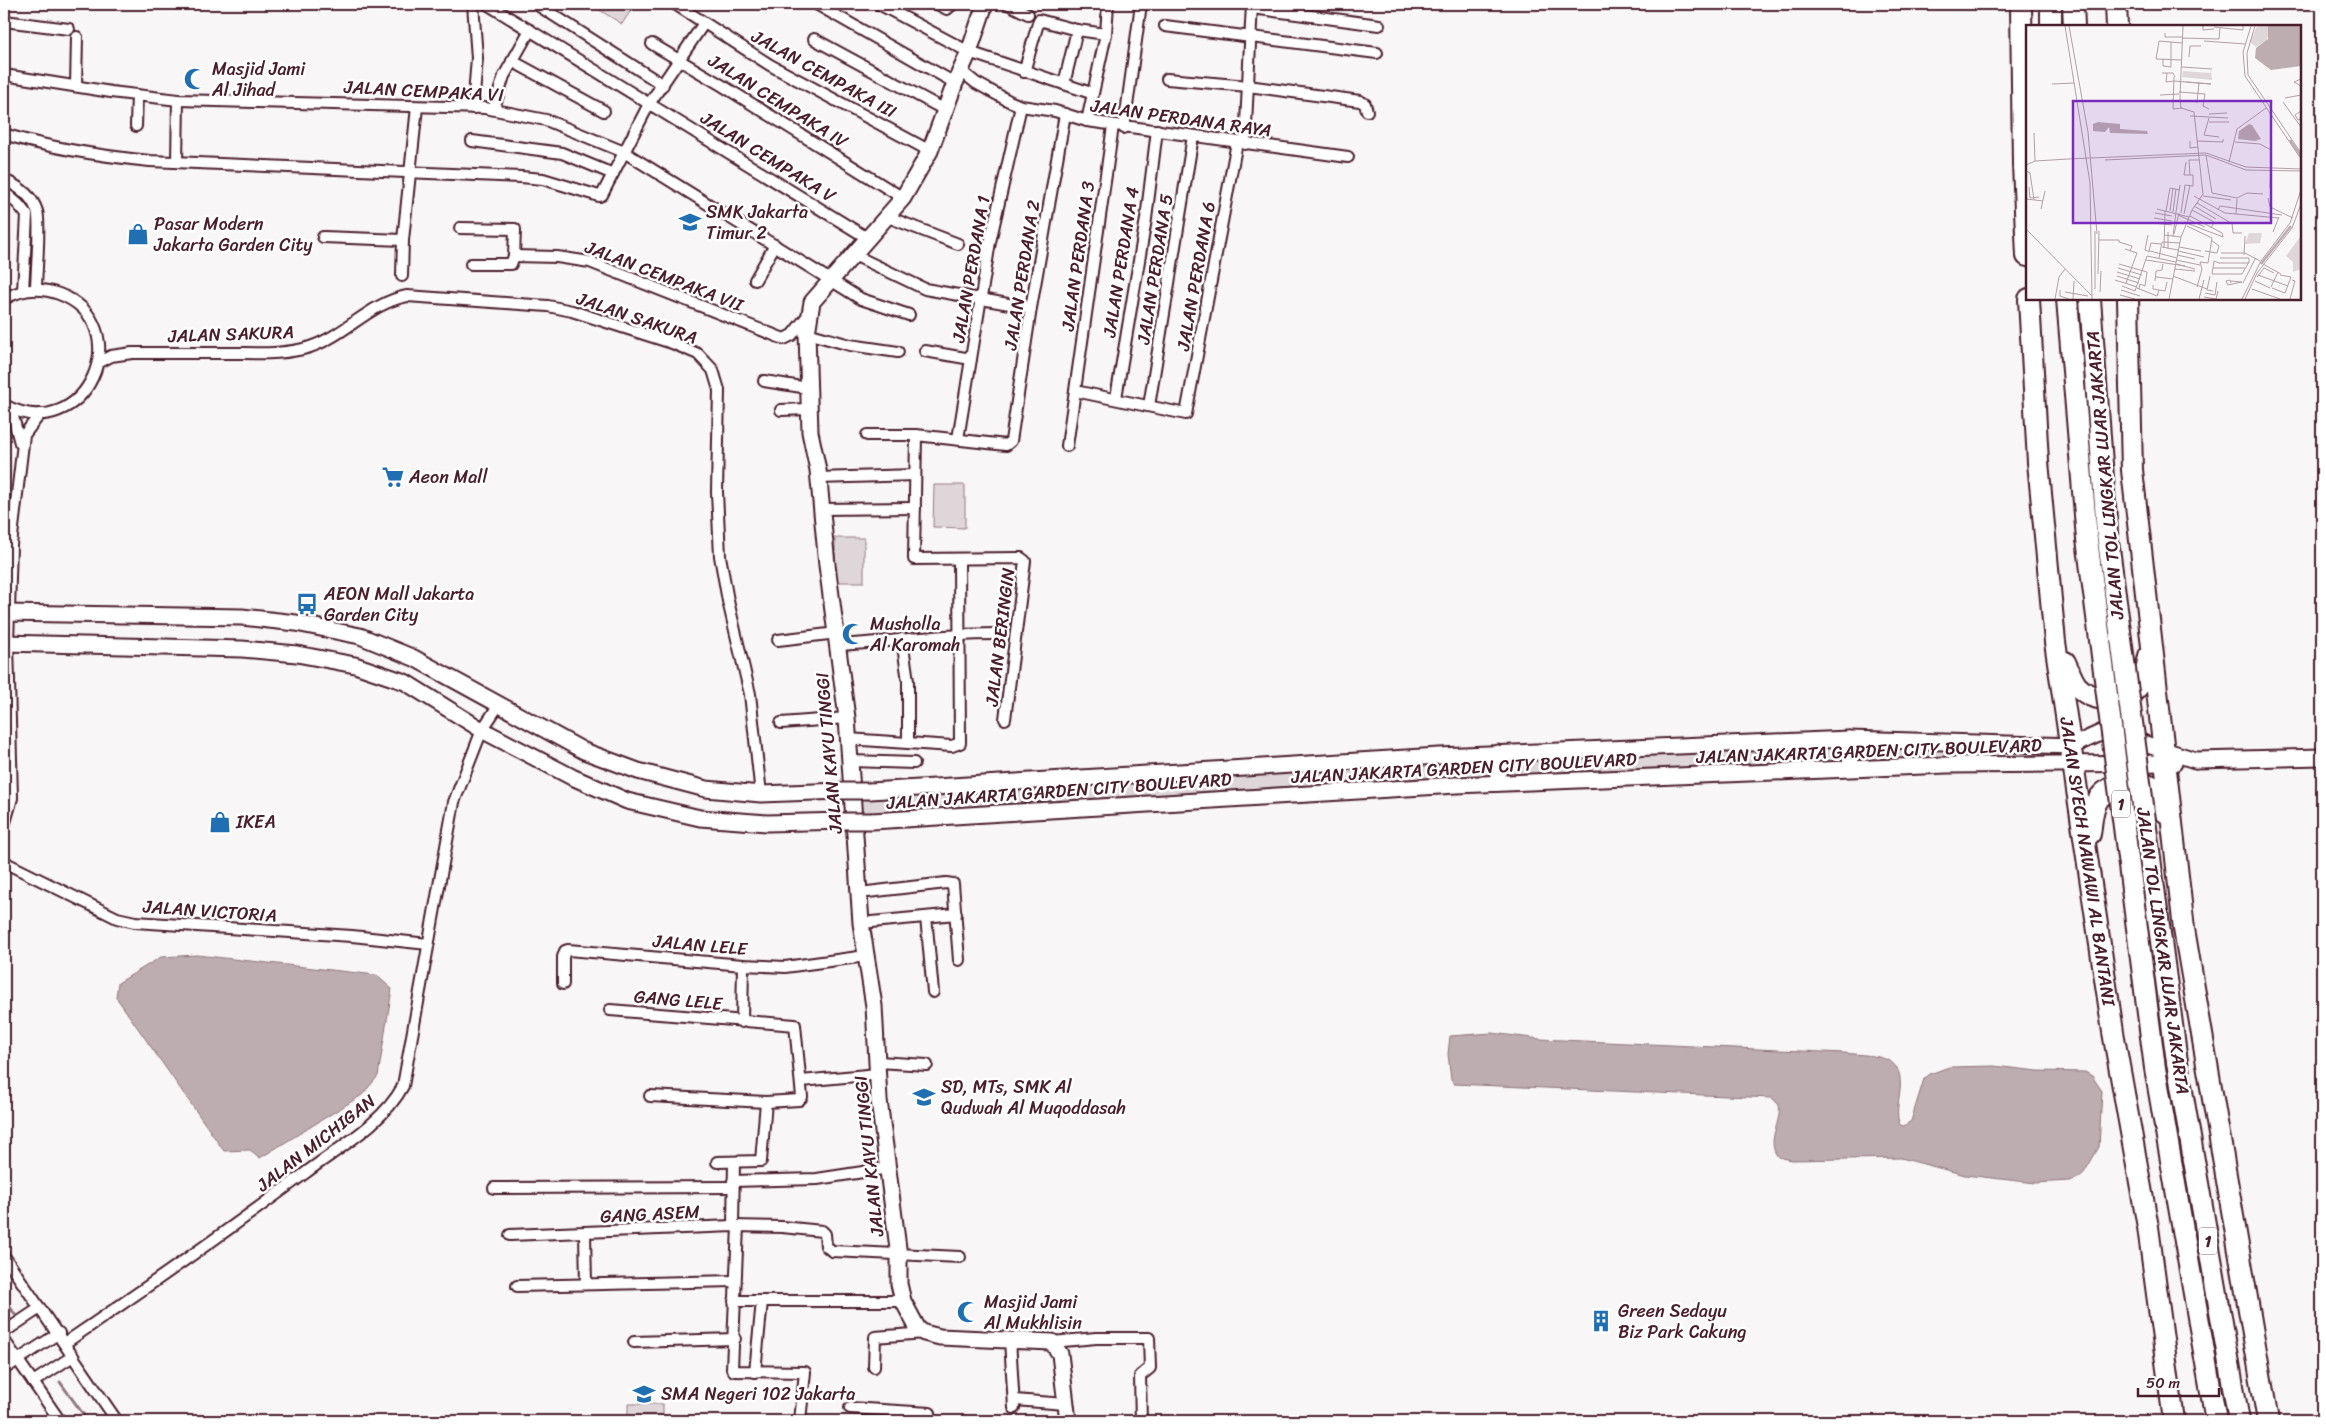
<svg xmlns="http://www.w3.org/2000/svg" width="2326" height="1425" font-family="Sriracha,sans-serif">
	<rect width="100%" height="100%" fill="#f8f6f7"/>
	<filter id="ink" filterUnits="userSpaceOnUse"><feTurbulence type="fractalNoise" baseFrequency=".02" numOctaves="2"/><feDisplacementMap in="SourceGraphic" scale="10" xChannelSelector="R" yChannelSelector="G"/><feConvolveMatrix kernelMatrix="1 2 1 2 8 2 1 2 1" color-interpolation-filters="sRGB"/></filter>
	<g filter="url(#ink)">
		<g fill="#ded6d9" stroke="#947a82">
			<polygon points="595,4 635,4 622,24 593,6"/>
			<polygon points="934,485 965,485 965,528 933,527"/>
			<rect x="835" y="538" width="29" height="44"/>
			<polygon points="1849,739 2061,745 2073,765 1851,768 858,821 856,791"/>
			<rect x="628" y="1404" width="35" height="17"/>
		</g>
		<g fill="#bdadb0" stroke="#8f747b">
			<polygon points="197,955 376,975 392,989 378,1076 362,1095 260,1158 250,1150 224,1151 116,997 118,983 161,957"/>
			<path d="M1492 1033 1540 1039 1844 1053C1879 1057 1907 1053 1899 1097 1898 1106 1896 1117 1900 1125L1904 1126 1911 1121 1924 1079 1930 1074 1949 1067 1994 1066 2038 1071 2085 1072 2092 1076 2102 1091 2099 1147 2084 1173 2078 1178 2069 1181 2036 1183 1965 1175 1901 1158 1792 1160 1778 1157C1765 1140 1782 1124 1779 1105L1772 1098 1454 1084 1451 1080 1448 1054 1450 1036Z"/>
		</g>
		<g fill="none" stroke-linecap="round" stroke-linejoin="round">
			<g stroke="#8f747b" stroke-width="3">
				<polyline points="4,1298 16,1316"/>
				<polyline points="60,1382 88,1421"/>
			</g>
			<g stroke="#4a1f2b" stroke-width="14">
				<g id="street">
					<polyline points="473,4 477,58 473,108"/>
					<polyline points="487,4 869,239"/>
					<polyline points="536,4 663,85"/>
					<polyline points="675,4 770,65 930,151"/>
					<polyline points="816,4 955,83"/>
					<polyline points="879,4 969,52 1091,93"/>
					<polyline points="937,4 947,9 953,4"/>
					<polyline points="1008,4 1028,14"/>
					<polyline points="1252,8 1379,25"/>
					<polyline points="4,21 69,29"/>
					<polyline points="1165,26 1377,53"/>
					<polyline points="814,39 945,110"/>
					<polyline points="652,44 723,86 903,198"/>
					<polyline points="512,61 604,111"/>
					<polyline points="961,71 976,83 1009,101 1021,106 1055,111 1087,121 1348,157"/>
					<polyline points="1024,72 1039,20 1077,30 1106,34"/>
					<polyline points="4,75 111,92 178,100 485,108 546,120 624,152 861,299 909,315"/>
					<polyline points="1167,79 1248,86 1360,101 1365,104 1367,111"/>
					<polyline points="1064,84 1077,30"/>
					<polyline points="76,86 77,37"/>
					<polyline points="494,108 504,76 530,30"/>
					<polyline points="1087,121 1106,34 1108,4"/>
					<polyline points="136,126 137,95"/>
					<polyline points="1124,128 1141,4"/>
					<path d="M4 134C52 149 101 156 150 161L521 177 543 179 599 196 602 195 649 104 704 23"/>
					<polyline points="472,141 562,153 613,174"/>
					<polyline points="1245,144 1252,4"/>
					<polyline points="177,162 178,100"/>
					<path d="M4 180C18 186 32 195 37 211 41 222 36 274 36 289"/>
					<polyline points="4,192 18,204 27,215 23,291"/>
					<polyline points="888,217 958,244"/>
					<polyline points="460,228 515,229 514,256 511,264 471,264"/>
					<polyline points="323,237 403,240"/>
					<polyline points="854,255 925,289 1031,308"/>
					<polyline points="514,256 557,257 590,262 784,339 792,335 808,315"/>
					<polyline points="402,276 403,240 417,107"/>
					<polyline points="755,280 775,245"/>
					<path d="M4 299C21 289 40 287 59 294 140 324 86 449 4 405"/>
					<polyline points="807,333 850,345 898,352"/>
					<polyline points="925,351 971,359"/>
					<path d="M98 363 111 356 132 353C165 353 198 353 231 353 257 353 285 355 310 347 346 335 370 303 407 296L548 306 572 311 672 343 698 354 713 370 719 390 717 492 720 556 728 601 750 694 761 794"/>
					<polyline points="764,381 808,388"/>
					<polyline points="1075,391 1186,414 1237,142"/>
					<polyline points="1116,398 1146,219 1157,130"/>
					<polyline points="1149,406 1193,136"/>
					<polyline points="11,409 20,443"/>
					<polyline points="781,410 809,409"/>
					<polyline points="867,435 916,435"/>
					<polyline points="958,439 990,242 1021,106"/>
					<polyline points="1067,446 1113,126"/>
					<polyline points="818,478 915,475"/>
					<polyline points="820,509 915,508"/>
					<polyline points="902,639 908,681 908,742"/>
					<polyline points="778,640 837,633"/>
					<path d="M838 645C891 642 941 634 994 634"/>
					<polyline points="1005,719 1025,561 1021,558 914,559 916,435 1006,445 1011,441 1031,308 1065,114"/>
					<polyline points="781,723 847,718"/>
					<polyline points="848,739 952,746 960,743 959,559"/>
					<polyline points="851,761 914,763"/>
					<polyline points="4,826 12,798 8,643 11,545 24,435 40,414"/>
					<polyline points="4,860 8,864 117,918 135,922 352,936 428,944"/>
					<polyline points="859,893 946,883 953,884 959,960"/>
					<polyline points="926,917 933,992"/>
					<polyline points="861,923 956,914"/>
					<polyline points="563,984 563,957 565,951 568,950 743,965 785,967 866,956"/>
					<polyline points="610,1010 795,1025 802,1097 799,1100 766,1102 761,1161 717,1162"/>
					<polyline points="742,1022 743,965"/>
					<polyline points="878,1062 927,1065"/>
					<polyline points="801,1081 878,1074"/>
					<polyline points="650,1096 766,1102"/>
					<polyline points="733,1181 817,1179 889,1168"/>
					<polyline points="494,1188 733,1187"/>
					<polyline points="733,1226 734,1162"/>
					<polyline points="738,1226 732,1369 734,1371 805,1372 800,1421"/>
					<polyline points="585,1233 586,1284"/>
					<polyline points="510,1235 733,1226 782,1227 822,1231 825,1234 826,1246 832,1251 960,1257"/>
					<polyline points="4,1256 117,1421"/>
					<polyline points="517,1286 734,1281"/>
					<polyline points="734,1301 903,1301"/>
					<polyline points="4,1332 40,1308"/>
					<polyline points="1010,1339 1014,1408"/>
					<polyline points="4,1340 60,1421"/>
					<polyline points="634,1342 735,1339"/>
					<polyline points="1052,1342 1096,1338 1149,1338 1150,1368 1140,1376 1141,1421"/>
					<path d="M65 1343C146 1288 226 1232 304 1174 338 1148 383 1124 403 1086L454 802 482 730 500 703"/>
					<polyline points="874,1367 875,1337 924,1333"/>
					<polyline points="4,1369 59,1333"/>
					<polyline points="755,1372 762,1301"/>
					<polyline points="33,1382 73,1356"/>
					<polyline points="1015,1400 1065,1404"/>
					<polyline points="850,1408 930,1413"/>
				</g>
			</g>
			<g stroke="#4a1f2b" stroke-width="19">
				<g id="secondary">
					<polyline points="985,4 969,52 955,83 930,151 903,198 812,302 807,333 810,432 818,470 827,565 847,718 861,923 874,1006 879,1100 899,1256 899,1284 903,1301 918,1329 924,1333 940,1337 1052,1342 1060,1354 1068,1421"/>
					<polyline points="4,613 242,617 296,623 360,636 414,658 584,751 638,771 706,789 761,794 841,791"/>
					<polyline points="4,643 242,649 297,654 355,665 405,682 482,730 572,777 627,801 700,818 767,823 844,821"/>
					<polyline points="1849,739 1851,768"/>
					<polyline points="1498,753 1498,783"/>
					<polyline points="2196,760 2322,757"/>
					<polyline points="870,791 1439,756 1849,739 2072,746 2105,731 2119,732 2145,744 2195,760"/>
					<polyline points="872,821 1456,785 1947,765 2174,763"/>
				</g>
			</g>
			<g stroke="#4a1f2b" stroke-width="24">
				<g id="highway">
					<polyline points="2021,4 2023,164 2027,256"/>
					<polyline points="2051,4 2051,26"/>
					<polyline points="2073,4 2074,26"/>
					<polyline points="2116,4 2117,26"/>
					<path id="s1" d="M2029 299 2038 462 2055 642 2113 1032 2148 1227 2174 1421"/>
					<polyline points="2067,299 2087,539"/>
					<polyline points="2090,299 2107,533"/>
					<polyline points="2128,299 2132,470 2184,929 2268,1421"/>
					<path d="M2065 662C2069 670 2072 680 2077 686 2092 702 2122 705 2137 688 2145 680 2147 667 2149 656"/>
					<path d="M2090 834C2092 823 2091 810 2098 800 2108 783 2141 774 2157 790 2162 796 2163 805 2165 812"/>
					<polyline points="2177,1062 2239,1421"/>
					<polyline points="2155,1068 2216,1421"/>
				</g>
			</g>
			<use href="#street" stroke="#fff" stroke-width="10"/>
			<use href="#secondary" stroke="#fff" stroke-width="15"/>
			<use href="#highway" stroke="#fff" stroke-width="20"/>
			<g stroke="#4a1f2b" stroke-width="19" stroke-linecap="butt">
				<g id="secondary-bridge">
					<polyline points="841,791 870,791"/>
					<polyline points="844,821 872,821"/>
				</g>
			</g>
			<g stroke="#4a1f2b" stroke-width="24" stroke-linecap="butt">
				<g id="highway-bridge">
					<polyline points="2107,533 2177,1062"/>
					<polyline points="2087,539 2155,1068"/>
				</g>
			</g>
			<use href="#secondary-bridge" stroke="#fff" stroke-width="15"/>
			<use href="#highway-bridge" stroke="#fff" stroke-width="20"/>
		</g>
	</g>
	<defs>
		<g id="mosque-bare" transform="scale(1.725)"><path d="M3.5-4.9A6 6 0 1 0 3.5 4.9A5 5 0 1 1 3.5-4.9Z" fill="#1f6fb2" stroke="#fff" stroke-width="2.5" paint-order="stroke"/></g>
		<g id="school-bare" transform="scale(1.725)"><path d="M0-5L7-2L0 1L-7-2ZM-4 1L0 2.5L4 1V4Q0 6-4 4Z" fill="#1f6fb2" stroke="#fff" stroke-width="2.5" paint-order="stroke"/></g>
		<g id="shop-bare" transform="scale(1.725)"><path d="M-5-2.5h2.3a2.7 3.5 0 0 1 5.4 0H5L5.5 6h-11ZM-1.5-2.5h3a1.5 2.3 0 0 0-3 0Z" fill="#1f6fb2" stroke="#fff" stroke-width="2.5" paint-order="stroke"/></g>
		<g id="supermarket-bare" transform="scale(1.725)"><path d="M-6-5.5h2.5l.6 2H6L4.5 2H-2.5L-4.4-4H-6ZM-1.5 3.2a1.3 1.3 0 1 0 .1 0ZM3 3.2a1.3 1.3 0 1 0 .1 0Z" fill="#1f6fb2" stroke="#fff" stroke-width="2.5" paint-order="stroke"/></g>
		<g id="bus-bare" transform="scale(1.725)"><path d="M-5-6H5V4H4V6H2V4H-2V6H-4V4H-5ZM-3.5-4V0h7V-4ZM-3.5 1.2v1.5H-2V1.2ZM2 1.2v1.5H3.5V1.2Z" fill="#1f6fb2" stroke="#fff" stroke-width="2.5" paint-order="stroke"/></g>
		<g id="building-bare" transform="scale(1.725)"><path d="M-4-6H4V6H1V3H-1V6H-4ZM-2.5-4.3h1.7v1.8h-1.7ZM.8-4.3h1.7v1.8H.8ZM-2.5-1h1.7V.8h-1.7ZM.8-1h1.7V.8H.8Z" fill="#1f6fb2" stroke="#fff" stroke-width="2.5" paint-order="stroke"/></g>
	</defs>
	<g fill-rule="evenodd">
		<use href="#mosque-bare" x="195" y="79"/>
		<use href="#school-bare" x="690" y="222"/>
		<use href="#shop-bare" x="138" y="234"/>
		<use href="#supermarket-bare" x="393" y="477"/>
		<use href="#bus-bare" x="307" y="604"/>
		<use href="#mosque-bare" x="853" y="634"/>
		<use href="#shop-bare" x="220" y="822"/>
		<use href="#school-bare" x="924" y="1097"/>
		<use href="#mosque-bare" x="968" y="1312"/>
		<use href="#building-bare" x="1601" y="1321"/>
		<use href="#school-bare" x="644" y="1394"/>
	</g>
	<g text-anchor="middle" stroke-width="5" stroke-linejoin="round" paint-order="stroke">
		<g fill="#fff" stroke="#80626b" stroke-width="1">
			<rect x="2112" y="790.5" width="18" height="27" rx="4"/>
			<rect x="2199" y="1227.5" width="18" height="27" rx="4"/>
		</g>
		<g font-size="16" font-weight="bold" fill="#4a1f2b">
			<text x="2121" y="810">1</text>
			<text x="2208" y="1247">1</text>
		</g>
		<g font-size="18" fill="#4a1f2b" stroke="#fff" text-anchor="start">
			<text x="212" y="75">Masjid Jami<tspan x="212" dy="21">Al Jihad</tspan></text>
			<text x="706" y="218">SMK Jakarta<tspan x="706" dy="21">Timur 2</tspan></text>
			<text x="154" y="230">Pasar Modern<tspan x="154" dy="21">Jakarta Garden City</tspan></text>
			<text x="409" y="483">Aeon Mall</text>
			<text x="324" y="600">AEON Mall Jakarta<tspan x="324" dy="21">Garden City</tspan></text>
			<text x="870" y="630">Musholla<tspan x="870" dy="21">Al Karomah</tspan></text>
			<text x="236" y="828">IKEA</text>
			<text x="941" y="1093">SD, MTs, SMK Al<tspan x="941" dy="21">Qudwah Al Muqoddasah</tspan></text>
			<text x="984" y="1308">Masjid Jami<tspan x="984" dy="21">Al Mukhlisin</tspan></text>
			<text x="1618" y="1317">Green Sedayu<tspan x="1618" dy="21">Biz Park Cakung</tspan></text>
			<text x="661" y="1400">SMA Negeri 102 Jakarta</text>
		</g>
		<g font-size="18" fill="#4a1f2b" stroke="#fff">
			<text transform="translate(824 74) rotate(29)" y="6">JALAN CEMPAKA III</text>
			<text transform="translate(424 91) rotate(3)" y="6">JALAN CEMPAKA VI</text>
			<text transform="translate(778 101) rotate(32)" y="6">JALAN CEMPAKA IV</text>
			<text transform="translate(1181 118) rotate(8)" y="6">JALAN PERDANA RAYA</text>
			<text transform="translate(768 157) rotate(32)" y="6">JALAN CEMPAKA V</text>
			<text transform="translate(1078 256) rotate(-82)" y="6">JALAN PERDANA 3</text>
			<text transform="translate(1121 262) rotate(-81)" y="6">JALAN PERDANA 4</text>
			<text transform="translate(971 269) rotate(-80)" y="6">JALAN PERDANA 1</text>
			<text transform="translate(1155 269) rotate(-81)" y="6">JALAN PERDANA 5</text>
			<text transform="translate(1022 275) rotate(-81)" y="6">JALAN PERDANA 2</text>
			<text transform="translate(664 276) rotate(21)" y="6">JALAN CEMPAKA VII</text>
			<text transform="translate(1196 276) rotate(-80)" y="6">JALAN PERDANA 6</text>
			<text transform="translate(637 318) rotate(19)" y="6">JALAN SAKURA</text>
			<text transform="translate(231 334) rotate(-2)" y="6">JALAN SAKURA</text>
			<text transform="translate(2105 475) rotate(-95)" y="6">JALAN TOL LINGKAR LUAR JAKARTA</text>
			<text transform="translate(1000 637) rotate(-83)" y="6">JALAN BERINGIN</text>
			<text transform="translate(1869 751) rotate(-2)" y="6">JALAN JAKARTA GARDEN CITY BOULEVARD</text>
			<text transform="translate(829 753) rotate(-95)" y="6">JALAN KAYU TINGGI</text>
			<text transform="translate(1464 768) rotate(-3)" y="6">JALAN JAKARTA GARDEN CITY BOULEVARD</text>
			<text transform="translate(1059 791) rotate(-4)" y="6">JALAN JAKARTA GARDEN CITY BOULEVARD</text>
			<text dy="6" stroke="none"><textPath href="#s1" startOffset="566">JALAN SYECH NAWAWI AL BANTANI</textPath></text>
			<text transform="translate(210 911) rotate(4)" y="6">JALAN VICTORIA</text>
			<text transform="translate(700 945) rotate(5)" y="6">JALAN LELE</text>
			<text transform="translate(2163 951) rotate(82)" y="6">JALAN TOL LINGKAR LUAR JAKARTA</text>
			<text transform="translate(678 1000) rotate(5)" y="6">GANG LELE</text>
			<text transform="translate(316 1143) rotate(-38)" y="6">JALAN MICHIGAN</text>
			<text transform="translate(869 1156) rotate(-96)" y="6">JALAN KAYU TINGGI</text>
			<text transform="translate(650 1214) rotate(-3)" y="6">GANG ASEM</text>
		</g>
	</g>
	<g transform="translate(2026 25)">
		<rect width="275" height="275" fill="#f8f6f7"/>
		<path d="M231 1H242L243 9 240 16 230 22 224 17ZM185 45 186 55 156 52 157 46 184 48ZM223 208H236L234 218 219 219ZM275 211V244L267 247V237L260 231Z" fill="#ded6d9"/>
		<path d="M242 1H275V41L245 45 229 33 230 23 242 14ZM72 97 94 99V104L121 106 122 109 84 108 83 102 79 107 67 106V99ZM223 99 226 100 235 114 229 116 212 114 213 106Z" fill="#bdadb0"/>
		<path fill="none" stroke="#bdadb0" stroke-width="2.5" d="M264 115 275 131M235 239 265 201"/>
		<path fill="none" stroke="#b2a0a5" stroke-width="1" d="M39 1 64 158 66 274M43 1 62 107 71 209M177 1V5L188 4M225 1 217 27 219 51 275 134M229 1 221 28 222 50 275 128M188 2 217 5V1M139 8V12H156M156 13 193 14 194 3M178 16 219 19M156 18 133 16 130 34 156 35M163 32 164 21H175M137 34V41L145 42V17M156 42 186 44M136 48H147L149 52M141 48 140 57 148 56M148 52 147 84 156 83M275 54 268 57 275 61M148 56 185 59M160 57 185 59M26 59 48 58M153 67 179 69 177 81 183 84M134 70 153 69M259 73 275 70M257 77 275 102M171 78 173 58M275 86 269 90 272 95 275 94M183 89 201 88M164 91 202 93M183 93 178 110 193 112M183 97H203M8 108 9 136M164 116V123L172 122M171 116 197 117V114M209 117 234 119 245 125 244 163M180 130 186 168 211 173 221 168 237 169M79 135 180 130 220 145 275 146M203 137 211 104 240 83M0 140 9 136 42 134 180 128 220 142 275 144M0 146 4 148 8 175M164 150 163 135H173M3 162 4 173 13 172M168 171 199 188 253 193M177 171 205 175M242 173 244 182 267 193M0 174 17 176M171 178 205 198M168 181 190 194M15 184 19 166M131 184 163 192M166 185 188 197 185 203M192 185 194 181 256 190M140 186 144 163 154 165M144 186 147 163M147 187 150 164M150 187 154 160M129 188 146 191M155 188 159 160 167 161V150H158L160 137M158 189 164 160M210 189 211 174M152 190 179 202M164 191 196 208 197 212M128 193 146 196M158 197 197 212M127 198 146 200M206 198 207 208H216M161 201 186 213M0 204 66 271M142 207V224M247 207 253 192M148 209 153 188M122 210 119 225 124 227M138 210 155 212M147 211 150 187M73 215H93V217L106 221 104 226M136 222 152 225M153 222 175 226M138 223 139 186M99 224 111 228 100 258M123 226 125 218 135 219M124 226 151 233M152 226 178 232M179 226 191 228 193 221 185 215M195 228H219L234 236M151 230 169 234M218 230 219 211M133 233 136 217 154 218M120 235 159 241M150 235 174 240M193 238 188 236 186 249H216L223 237V233H194M193 238H223M93 239 121 247 119 261 114 259 113 264M150 239 169 244M237 239 255 249M92 243 116 250M187 243H219M149 244 169 246M91 247 114 254M72 249 73 206M232 250 262 261M91 251 113 258M147 251 181 264M184 251 181 265 187 266M130 252 147 254M231 252 238 243 248 248M89 255 111 262M129 256 130 246 136 245 137 239M205 256 216 257 202 260 200 256 204 255 205 258M229 256 244 263M217 258 229 234M127 260V264L139 266 141 257M96 261 109 266 121 231 150 237M171 262 176 244 174 237 182 238 186 213M245 262 252 247M111 263 131 271 133 265M246 263 259 268 265 252 254 250M69 264V206M226 264 254 274M34 265V271L43 274M95 265 114 271M39 267 62 271M74 267 75 246M179 268 189 270 191 257M94 270 109 274M178 272 190 274 192 266M29 274 33 252 39 244M47 274 48 256M143 274 155 212 166 185 177 169 168 87 155 83 154 72 157 1M173 274 178 255M216 274 235 236 264 198 275 165M219 274 231 248 266 203 275 179M264 274 269 256 266 255"/>
		<path fill="#7b2cbf" fill-opacity="0.15" stroke="#7b2cbf" stroke-width="2.5" d="M47 76H245V198H47Z"/>
		<rect width="275" height="275" fill="none" stroke="#4a1f2b" stroke-width="2.5"/>
	</g>
	<rect width="2326" height="1425" fill="none" stroke="#fff" stroke-width="20"/>
	<rect x="10" y="10" width="2306" height="1405" fill="none" stroke="#4a1f2b" stroke-width="2" filter="url(#ink)"/>
	<path d="M2138 1388v8h81v-8" fill="none" stroke="#4a1f2b" stroke-width="2.5"/>
	<text x="2146" y="1388" font-size="15" fill="#4a1f2b" stroke="#ffffff" stroke-width="4" paint-order="stroke">50 m</text>
</svg>
